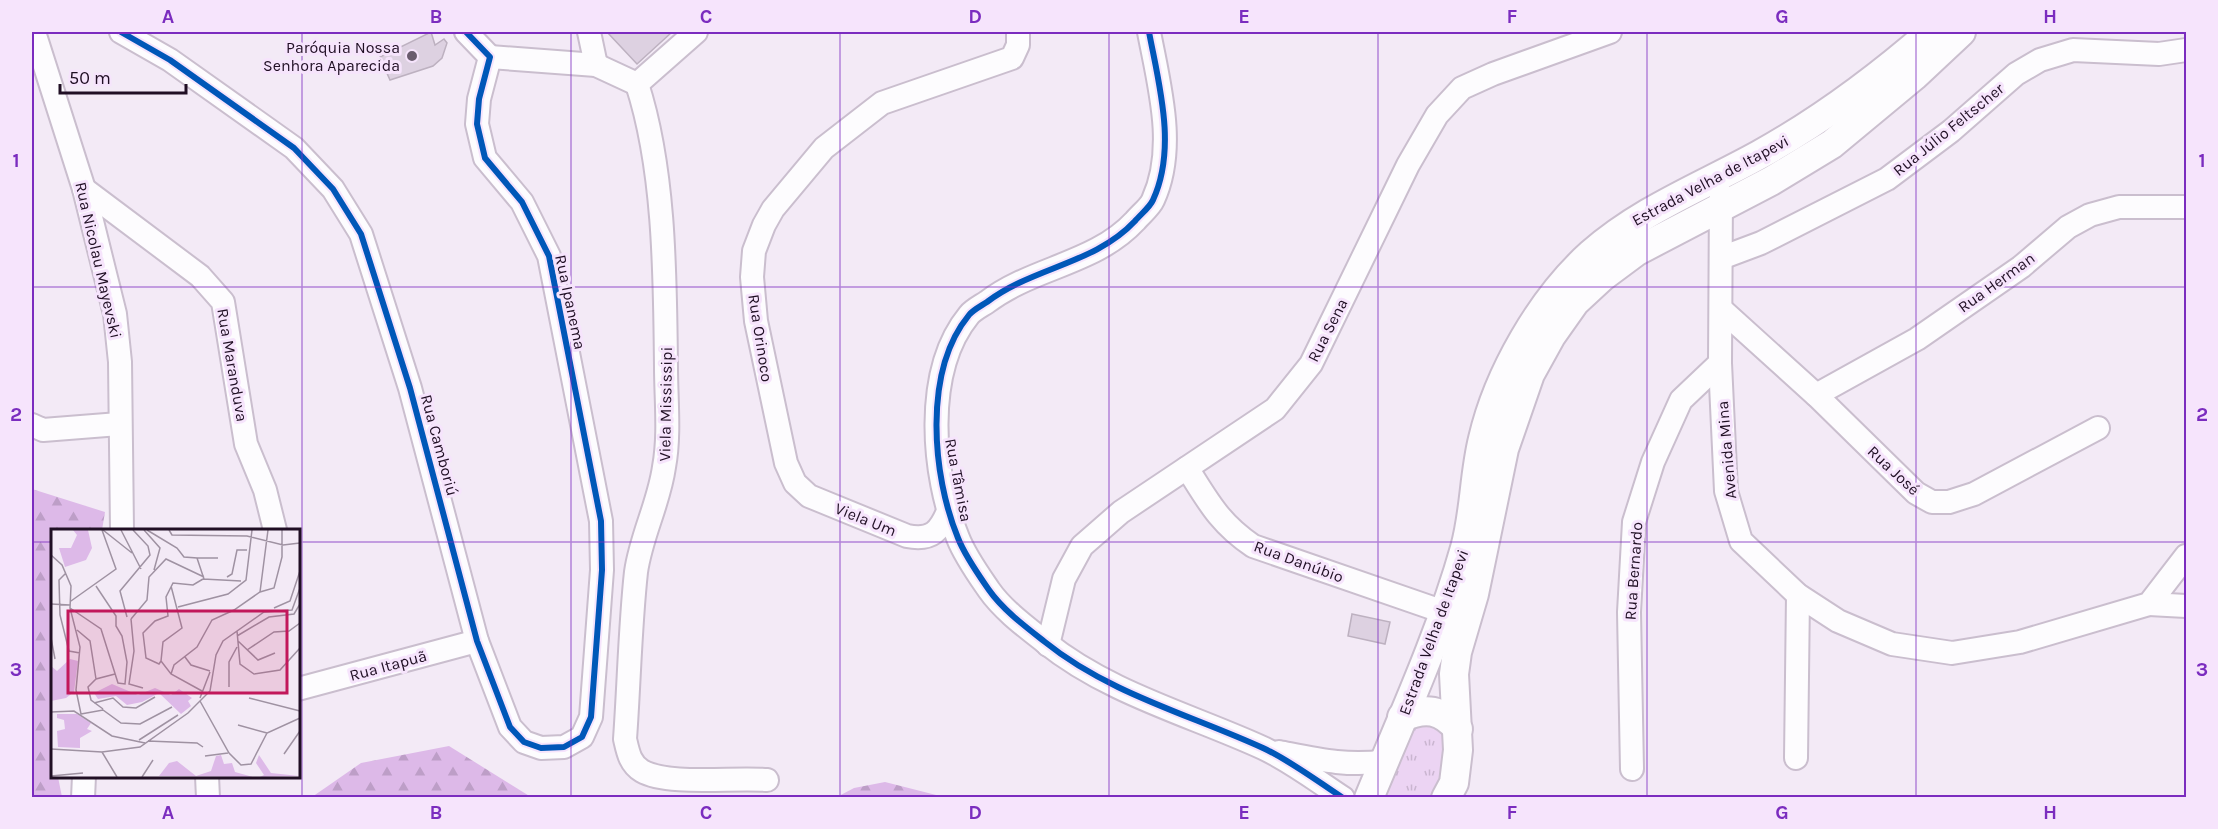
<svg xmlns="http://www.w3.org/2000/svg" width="2218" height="829" font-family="Karla,sans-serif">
	<defs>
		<pattern id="grass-tufts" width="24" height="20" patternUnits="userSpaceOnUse" patternTransform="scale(1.5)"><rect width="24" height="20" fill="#ecd4f3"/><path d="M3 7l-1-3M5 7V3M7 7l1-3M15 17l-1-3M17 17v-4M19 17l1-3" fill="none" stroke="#cab5d0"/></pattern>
		<pattern id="forest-firs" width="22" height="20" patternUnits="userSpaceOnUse" patternTransform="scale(1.5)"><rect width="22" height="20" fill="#ddb9e8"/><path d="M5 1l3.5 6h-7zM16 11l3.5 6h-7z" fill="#bd9ec7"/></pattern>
	</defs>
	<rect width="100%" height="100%" fill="#f3eaf6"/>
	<polygon fill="url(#grass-tufts)" points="1418,723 1436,727 1444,734 1447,760 1437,797 1381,798 1405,733"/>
	<g fill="url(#forest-firs)">
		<polygon points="32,489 105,512 102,530 52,530 52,776 58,777 62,797 32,797"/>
		<polygon points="449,746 531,797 312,797 361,763"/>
		<polygon points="885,782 944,797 837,797 854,788"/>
	</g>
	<g fill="#ddd1e1" stroke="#bdb1c0" stroke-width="1.5">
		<polygon points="431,32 435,45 444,39 447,43 442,58 433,66 390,80 380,57"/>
		<polygon points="607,32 672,32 637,64"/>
		<polygon points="1352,614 1390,622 1385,644 1348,636"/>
	</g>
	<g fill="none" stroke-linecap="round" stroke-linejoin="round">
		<g stroke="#cabece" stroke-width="26">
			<g id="minor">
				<polyline points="34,32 84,189 115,314 120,362 122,530"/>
				<polyline points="121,32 170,60 294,148 333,189 361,234 410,388 477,641 510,727 524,742 541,748 564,747 582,737 591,717 602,570 601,521 549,256 522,202 485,158 477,124 479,99 490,57 466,32"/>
				<polyline points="589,32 596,65"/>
				<path d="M1149 32C1159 85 1177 148 1153 200 1150 207 1141 214 1135 221 1095 264 1033 267 987 302 981 306 973 310 969 315 923 371 932 475 958 538 965 556 978 574 989 590 1003 610 1026 627 1045 642 1108 693 1191 715 1263 748 1291 761 1317 781 1343 798"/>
				<polyline points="490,57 596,65 637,84"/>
				<path d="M637 84C665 170 665 277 666 367 666 399 670 435 664 467 659 503 641 536 636 572 630 627 629 684 625 739 628 752 630 764 642 771 668 786 735 777 767 780"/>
				<polyline points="637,84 696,32"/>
				<polyline points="84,189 200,276 223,302 246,444 265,490 275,530"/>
				<polyline points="1721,194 1720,363 1726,491 1741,541 1798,595 1838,621 1892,644 1952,653 2020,642 2149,604 2186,556"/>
				<polyline points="1721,258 1761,243 1887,179 1951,131 2016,74 2040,60 2073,50 2159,54 2186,50"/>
				<polyline points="1722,310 1816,395 1916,493 1932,502 1949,502 1974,494 2098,428"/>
				<polyline points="1816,395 1917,339 2021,267 2068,227 2090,215 2119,207 2186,207"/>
				<polyline points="32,425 43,430 119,424"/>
				<path d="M1187 468C1208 501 1219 523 1253 546L1444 612"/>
				<path d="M949 509C940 531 932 541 907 536L809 496 795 483 786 463 756 321 752 277 754 251 764 225 773 209 824 148 882 103 1012 58 1018 45V32"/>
				<polyline points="2149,604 2186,606"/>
				<polyline points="1048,645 1064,579 1082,546 1121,512 1275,409 1311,364 1408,165 1437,115 1462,88 1493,74 1610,32"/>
				<polyline points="298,689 477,641"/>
				<path d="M1279 752C1315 759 1348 767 1385 761"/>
				<polyline points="1796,758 1798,595"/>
				<polyline points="1632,769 1629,612 1634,522 1653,462 1681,400 1720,363"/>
				<polyline points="207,776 208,798"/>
				<polyline points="83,798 84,776"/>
			</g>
		</g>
		<g stroke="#cabece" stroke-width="32">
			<g id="major">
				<path d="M1402 717C1426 707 1441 709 1458 729"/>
				<path d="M1369 798C1403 716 1441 633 1465 548 1475 513 1474 475 1483 439 1498 374 1541 299 1591 254 1641 210 1701 187 1759 155 1822 120 1877 79 1931 32"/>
				<polyline points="1446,798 1454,783 1458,750 1454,674 1457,652 1474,594 1504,449 1530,374 1551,336 1575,302 1602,277 1637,251 1771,181 1832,144 1914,76 1961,32"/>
			</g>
		</g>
		<use href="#minor" stroke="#fdfcfe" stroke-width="22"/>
		<use href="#major" stroke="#fdfcfe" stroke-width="28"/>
		<g stroke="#f6e4fc" stroke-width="10">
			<g id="cycleway">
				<polyline points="121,32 170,60 294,148 333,189 361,234 410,388 477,641 510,727 524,742 541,748 564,747 582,737 591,717 602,570 601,521 549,256 522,202 485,158 477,124 479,99 490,57 466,32"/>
				<path d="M1149 32C1159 85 1177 148 1153 200 1150 207 1141 214 1135 221 1095 264 1033 267 987 302 981 306 973 310 969 315 923 371 932 475 958 538 965 556 978 574 989 590 1003 610 1026 627 1045 642 1108 693 1191 715 1263 748 1291 761 1317 781 1343 798"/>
			</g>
		</g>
		<use href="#cycleway" stroke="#0057b8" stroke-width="6"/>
	</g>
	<path fill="none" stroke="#7b2cbf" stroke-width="1.5" stroke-opacity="0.55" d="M302 32V798M571 32V798M840 32V798M1109 32V798M1378 32V798M1647 32V798M1916 32V798M32 287H2186M32 542H52M298 542H2186"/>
	<circle fill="#6a5c6e" stroke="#f6e4fc" stroke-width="2" cx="412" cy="56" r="6"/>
	<g text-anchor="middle" stroke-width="6" stroke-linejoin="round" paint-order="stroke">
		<g font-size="16" fill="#200f24" stroke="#f6e4fc" text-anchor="end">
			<text x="400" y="53">Paróquia Nossa<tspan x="400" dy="18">Senhora Aparecida</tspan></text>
		</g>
		<g font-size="16" fill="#200f24" stroke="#f6e4fc">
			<text transform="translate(1948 129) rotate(-39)" y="6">Rua Júlio Feltscher</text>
			<text transform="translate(1710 180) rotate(-28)" y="6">Estrada Velha de Itapevi</text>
			<text transform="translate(99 260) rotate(77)" y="6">Rua Nicolau Mayevski</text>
			<text transform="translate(1996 282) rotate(-36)" y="6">Rua Herman</text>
			<text transform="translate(571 302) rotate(78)" y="6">Rua Ipanema</text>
			<text transform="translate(1327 330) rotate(-63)" y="6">Rua Sena</text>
			<text transform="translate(761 338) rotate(81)" y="6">Rua Orinoco</text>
			<text transform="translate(233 365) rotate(80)" y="6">Rua Maranduva</text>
			<text transform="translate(665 404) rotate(-89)" y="6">Viela Mississipi</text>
			<text transform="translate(440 445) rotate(75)" y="6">Rua Camboriú</text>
			<text transform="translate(1726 450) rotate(-95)" y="6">Avenida Mina</text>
			<text transform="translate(1894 470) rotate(43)" y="6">Rua José</text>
			<text transform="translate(959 480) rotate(79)" y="6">Rua Tâmisa</text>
			<text transform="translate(866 519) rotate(22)" y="6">Viela Um</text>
			<text transform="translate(1299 561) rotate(20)" y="6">Rua Danúbio</text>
			<text transform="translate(1633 571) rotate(-86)" y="6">Rua Bernardo</text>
			<text transform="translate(1433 632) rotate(-70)" y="6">Estrada Velha de Itapevi</text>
			<text transform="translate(388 665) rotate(-15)" y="6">Rua Itapuã</text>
		</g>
	</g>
	<g transform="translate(51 529)">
		<rect width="249" height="249" fill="#f3eaf6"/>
		<path d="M22 1H37L41 19 35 31 14 38 8 19H20L26 6ZM19 130 27 132 23 163 15 169 0 172V137L6 142ZM61 155 87 166 104 159 120 166 128 160 141 169 137 172 140 177 130 185 108 164 91 173 76 176 65 167 47 170 43 164ZM6 185H26L40 194 36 200 41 202 29 209V219L7 218 6 202 14 200 13 191 6 189ZM170 226 173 235 181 234 184 243 202 248 108 247 118 234 126 232 145 247 160 242 165 227ZM208 226 220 244 248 247 209 248 213 246 205 234Z" fill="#ddb9e8"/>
		<path fill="none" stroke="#9f92a2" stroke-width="1.5" d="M52 1 81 24M70 1 90 40M93 1 109 19 103 41M96 1 126 19 133 28 146 29 153 50M118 1 121 6 196 7 232 16 249 14M0 26 11 36 20 57 19 79 29 118 25 161 30 185M146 29H167M15 44 8 51 9 86 18 122 29 124M176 48 181 45 186 21H196M152 50 190 52M120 57 131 99 112 113 110 132 120 145 151 162M209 63 217 1M20 72 65 40 51 1M0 75 19 76M127 78 177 65 195 51 201 1M19 79 50 100 67 154 74 155 76 133 71 107 65 97V87L45 57M223 79 239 72 249 42M76 88 69 62 99 26 97 17 82 1M80 90 96 71 98 48 115 30 153 48M80 90 83 122 78 155 92 159M26 101 39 112 45 150M186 102 189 135 203 145 229 141 249 119M186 107 218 88 243 85 249 75M0 109 4 130M187 112 207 131 224 124M196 121 223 103 238 102 249 94M134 128 140 136 159 142M110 132 108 135 95 129 92 104 104 92 117 87 115 68 122 54 142 56 152 50M120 145 123 136 146 118 161 91 183 81 209 63 223 59 231 28V1M178 158V133L186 118M149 169 159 143M198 169 249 182M149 172 178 224 190 236 200 235 216 204 249 189M43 174 62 169 72 178 85 179 104 168M52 180 40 171 37 158 45 150 64 145M0 183 23 182 61 207 94 214M30 185 52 181 70 194 89 195 121 178M187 196 216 204M88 211 127 186M97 212 146 214 152 218M0 220 51 223 89 218 137 184 159 162 165 126 172 112 213 83 241 81 249 59M51 223 66 248M233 225 249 202M154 227 177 224M0 247 32 244M91 248 102 231"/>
		<path fill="#c2185b" fill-opacity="0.15" stroke="#c2185b" stroke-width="3" d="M17 82H236V164H17Z"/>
		<rect width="249" height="249" fill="none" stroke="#200f24" stroke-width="3"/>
	</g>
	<rect width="2218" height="829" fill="none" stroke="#f6e4fc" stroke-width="66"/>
	<path d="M60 84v9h126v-9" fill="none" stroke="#200f24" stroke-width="3"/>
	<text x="69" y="84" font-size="18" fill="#200f24" stroke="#f6e4fc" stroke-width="4.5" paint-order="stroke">50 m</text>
	<rect x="33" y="33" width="2152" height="763" fill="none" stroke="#7b2cbf" stroke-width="2"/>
	<g font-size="20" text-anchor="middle" font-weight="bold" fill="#7b2cbf">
		<text x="168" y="23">A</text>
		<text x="436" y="23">B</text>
		<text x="706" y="23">C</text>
		<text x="975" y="23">D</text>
		<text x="1244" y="23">E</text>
		<text x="1512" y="23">F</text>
		<text x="1782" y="23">G</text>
		<text x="2050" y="23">H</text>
		<text x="16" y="167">1</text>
		<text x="2202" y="167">1</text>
		<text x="16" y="421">2</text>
		<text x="2202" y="421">2</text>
		<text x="16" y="676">3</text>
		<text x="2202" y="676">3</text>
		<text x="168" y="819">A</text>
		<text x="436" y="819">B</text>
		<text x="706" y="819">C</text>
		<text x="975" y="819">D</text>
		<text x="1244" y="819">E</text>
		<text x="1512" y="819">F</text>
		<text x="1782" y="819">G</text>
		<text x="2050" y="819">H</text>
	</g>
</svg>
